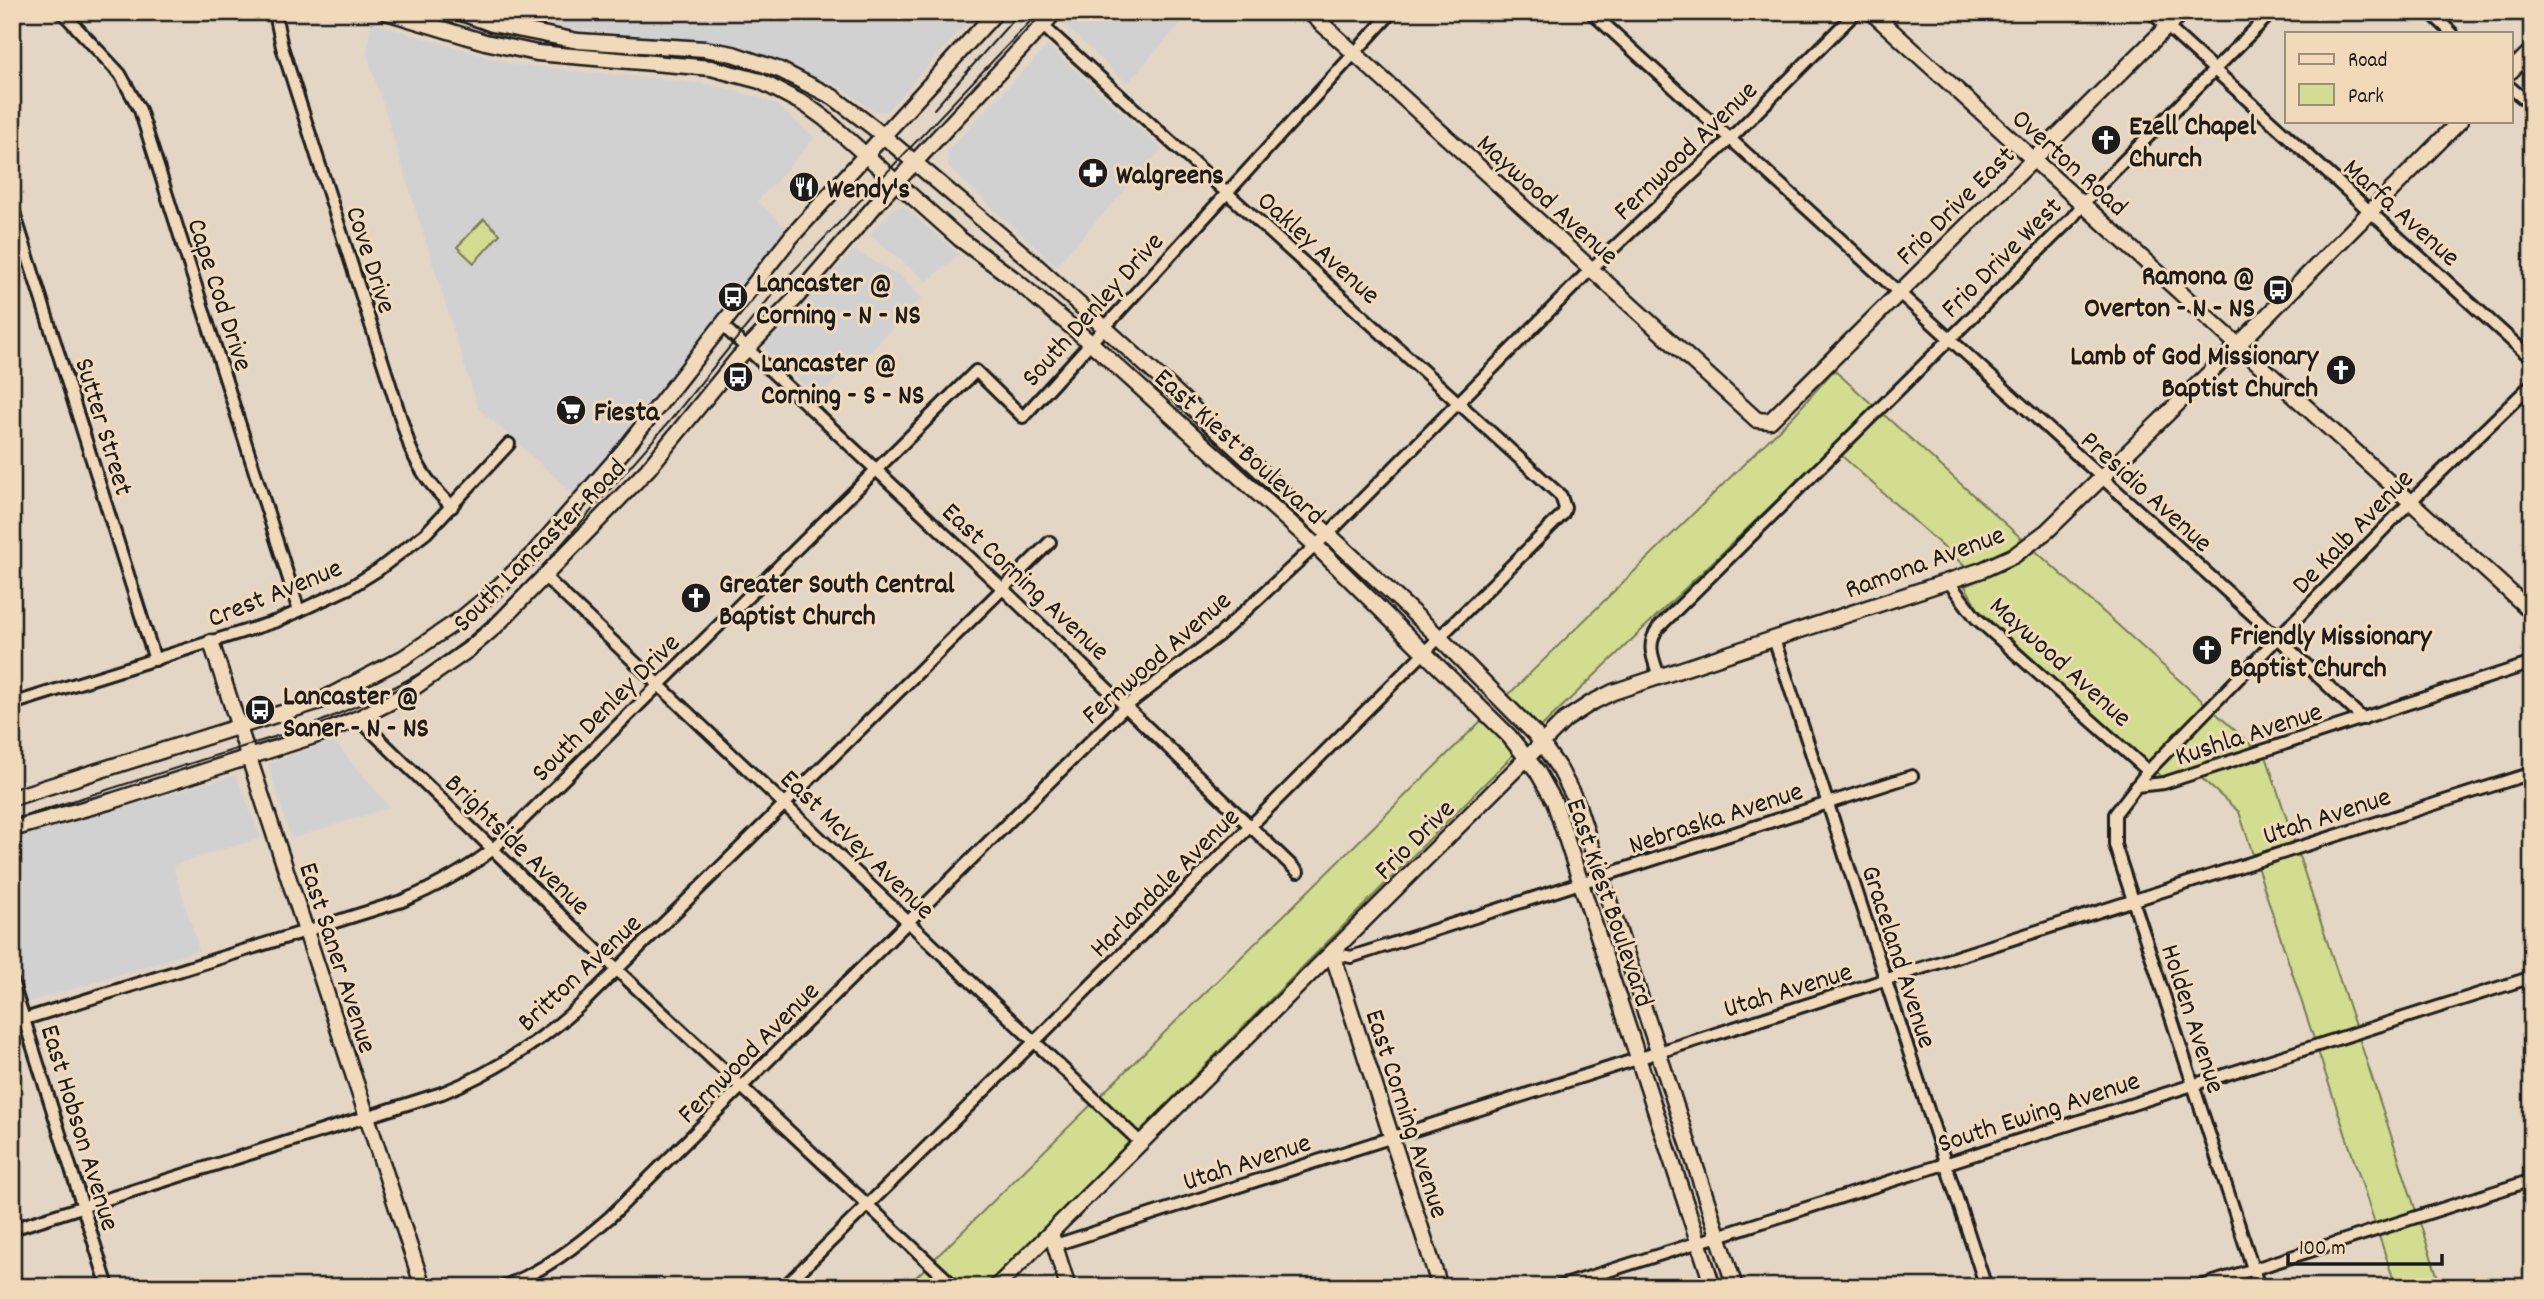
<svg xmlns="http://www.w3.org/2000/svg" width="2544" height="1299" font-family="Dekko,sans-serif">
	<rect width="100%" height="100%" fill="#e3d6c4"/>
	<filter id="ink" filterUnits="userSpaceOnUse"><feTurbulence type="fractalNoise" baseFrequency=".0143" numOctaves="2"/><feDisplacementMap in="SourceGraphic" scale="14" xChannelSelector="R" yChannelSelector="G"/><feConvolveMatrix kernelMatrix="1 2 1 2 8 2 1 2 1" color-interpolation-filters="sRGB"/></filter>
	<g filter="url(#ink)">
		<g fill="#d2d1d2">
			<polygon points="492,12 977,12 887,111 873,111 842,88 763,54 720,43 544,26"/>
			<polygon points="1072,12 1191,12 1127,83 1062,23"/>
			<polygon points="371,22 515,65 709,84 758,97 777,105 815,138 758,201 791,233 671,381 574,494 478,408 367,54"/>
			<polygon points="1048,45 1162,149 1056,266 948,167 947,151"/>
			<polygon points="903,206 959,254 927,282 870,235 893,208"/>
			<polygon points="855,251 899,275 922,298 861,361 857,358 818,398 765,349 764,342 798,303"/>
			<polygon points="332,739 390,807 291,839 268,764"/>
			<polygon points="236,775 261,838 173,865 199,950 26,1003 12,957 12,839"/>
		</g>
		<g fill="#d2dd90" stroke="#777c56" stroke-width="2">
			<polygon points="484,219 500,234 474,263 457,247"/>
			<polygon points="1834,370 2267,759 2441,1287 2396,1287 2239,812 2191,769 2163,778 1978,609 1965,586 1980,580 1832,447 1541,727 1508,695 1795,414"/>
			<polygon points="1482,720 1515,753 985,1287 906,1287"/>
		</g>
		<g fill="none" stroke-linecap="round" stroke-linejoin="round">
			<g stroke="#1c1c1c" stroke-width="16">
				<g id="street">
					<polyline points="62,12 120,74 140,110 299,611"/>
					<path d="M278 12 276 18 282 47 410 447C420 472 433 488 452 507"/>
					<polyline points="1591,12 2278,638 2363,719"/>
					<polyline points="2151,12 2532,359"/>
					<polyline points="2430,12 2452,33"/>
					<polyline points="2511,88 2532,106"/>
					<polyline points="12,206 155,660"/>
					<polyline points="722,325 1002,588 1298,872"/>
					<polyline points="545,577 1141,1143"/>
					<polyline points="1948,581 1976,618 2148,771"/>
					<polyline points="1774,639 1986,1287"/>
					<path d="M1659 676C1653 658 1646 645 1658 628L2071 219 2094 191 2272 12"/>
					<polyline points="12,704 277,621 349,588 378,570 426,533 509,444"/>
					<polyline points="361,717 365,725 616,969 955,1287"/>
					<polyline points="2136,786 2164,783 2532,663"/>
					<polyline points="1332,953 1351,957 1912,776"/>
					<polyline points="12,981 108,1287"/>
					<path d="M12 1023 402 901C436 887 464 872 493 849L976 371 1023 417 1392 12"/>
					<path d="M12 1229 442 1093C497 1071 542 1041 585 1001L1050 542"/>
					<polyline points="1055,1245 2532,773"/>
					<path d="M501 1287C542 1273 578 1245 610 1217L1125 707 1219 635 1328 534 1591 269 1730 139 1856 12"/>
					<polyline points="784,1287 1033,1043 1563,514 1565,508 1561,496 1043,26"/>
					<polyline points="1558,1287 2532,977"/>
					<polyline points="2198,1287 2532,1180"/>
					<polyline points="2259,1287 2115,845 2115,814 2148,771 2411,501 2532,384"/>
				</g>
			</g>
			<g stroke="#1c1c1c" stroke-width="19">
				<g id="secondary">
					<polyline points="386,12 485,42 537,53 711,68 760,81 806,105 824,118 960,239 1014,279 1091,343 1315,545 1509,736 1537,771 1554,801 1713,1287"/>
					<polyline points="459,12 492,24 578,41 705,49 733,54 780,70 833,97 874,128 1029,259 1169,386 1440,638 1535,734 1560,770 1577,803 1735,1287"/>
					<polyline points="1309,12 1757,420 1770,421 2182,12"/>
					<polyline points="1871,12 2532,612"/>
					<polyline points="2511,71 2532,50"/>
					<polyline points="211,642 423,1287"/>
					<polyline points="12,798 320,701 403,658 462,618 490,595 532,555 623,451 791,237 996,12"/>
					<polyline points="12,829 112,801 320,734 361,717 402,696 468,650 496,626 648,469 739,357 794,300 886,193 1055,12"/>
					<polyline points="1332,953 1440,1287"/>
					<polyline points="1051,1233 1068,1287"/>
					<polyline points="996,1287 1565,720 1591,703 1613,692 1982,570 2015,555 2047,531 2238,345 2460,121"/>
				</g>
			</g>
			<use href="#street" stroke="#f1dab9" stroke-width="10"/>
			<use href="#secondary" stroke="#f1dab9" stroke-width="14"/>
			<g stroke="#1c1c1c" stroke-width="2">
				<polyline points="934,109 1020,12"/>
				<polyline points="12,820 315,724 368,701 422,672 462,643 499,611 541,568 669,422 780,285 1039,12"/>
			</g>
		</g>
	</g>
	<defs>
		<g id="church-disc" transform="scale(1.575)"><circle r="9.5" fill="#1c1c1c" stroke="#f1dab9"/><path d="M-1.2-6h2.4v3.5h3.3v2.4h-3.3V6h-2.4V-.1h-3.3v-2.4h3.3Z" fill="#fff"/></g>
		<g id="pharmacy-disc" transform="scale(1.575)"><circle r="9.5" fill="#1c1c1c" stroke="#f1dab9"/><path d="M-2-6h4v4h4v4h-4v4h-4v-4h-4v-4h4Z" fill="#fff"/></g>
		<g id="restaurant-disc" transform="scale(1.575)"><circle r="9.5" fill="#1c1c1c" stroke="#f1dab9"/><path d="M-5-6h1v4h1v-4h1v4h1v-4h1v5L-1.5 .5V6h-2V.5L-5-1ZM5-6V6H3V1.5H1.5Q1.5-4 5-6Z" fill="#fff"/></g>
		<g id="bus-disc" transform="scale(1.575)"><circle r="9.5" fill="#1c1c1c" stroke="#f1dab9"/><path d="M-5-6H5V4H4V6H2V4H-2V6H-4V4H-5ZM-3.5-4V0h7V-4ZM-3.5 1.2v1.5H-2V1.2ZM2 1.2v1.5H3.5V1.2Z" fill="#fff"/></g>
		<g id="supermarket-disc" transform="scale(1.575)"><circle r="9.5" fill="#1c1c1c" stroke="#f1dab9"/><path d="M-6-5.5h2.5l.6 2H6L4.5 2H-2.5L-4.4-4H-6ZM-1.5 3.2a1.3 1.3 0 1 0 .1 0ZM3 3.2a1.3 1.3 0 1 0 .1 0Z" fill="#fff"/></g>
	</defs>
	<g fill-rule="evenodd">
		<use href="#church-disc" x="2106" y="140"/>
		<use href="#pharmacy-disc" x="1093" y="173"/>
		<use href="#restaurant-disc" x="804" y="187"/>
		<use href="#bus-disc" x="2278" y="290"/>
		<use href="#bus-disc" x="733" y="297"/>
		<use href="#church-disc" x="2341" y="370"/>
		<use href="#bus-disc" x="738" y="377"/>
		<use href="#supermarket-disc" x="571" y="410"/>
		<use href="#church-disc" x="696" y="598"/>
		<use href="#church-disc" x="2207" y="650"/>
		<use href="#bus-disc" x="260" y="710"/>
	</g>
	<g text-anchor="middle" stroke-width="6" stroke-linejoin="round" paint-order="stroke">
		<g font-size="28" font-weight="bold" fill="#1c1c1c" stroke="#f1dab9" text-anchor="start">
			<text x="2129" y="134">Ezell Chapel<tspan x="2129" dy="32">Church</tspan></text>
			<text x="1116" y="183">Walgreens</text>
			<text x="827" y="197">Wendy's</text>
			<text x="2255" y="284" text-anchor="end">Ramona @<tspan x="2255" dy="32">Overton - N - NS</tspan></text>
			<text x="756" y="291">Lancaster @<tspan x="756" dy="32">Corning - N - NS</tspan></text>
			<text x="2318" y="364" text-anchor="end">Lamb of God Missionary<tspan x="2318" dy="32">Baptist Church</tspan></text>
			<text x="761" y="371">Lancaster @<tspan x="761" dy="32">Corning - S - NS</tspan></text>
			<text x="594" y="420">Fiesta</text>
			<text x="719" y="592">Greater South Central<tspan x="719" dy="32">Baptist Church</tspan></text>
			<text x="2230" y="644">Friendly Missionary<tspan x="2230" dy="32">Baptist Church</tspan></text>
			<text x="283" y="704">Lancaster @<tspan x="283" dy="32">Saner - N - NS</tspan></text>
		</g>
		<g font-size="28" fill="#1c1c1c" stroke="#f1dab9">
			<text transform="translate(1684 149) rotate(-44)" y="10">Fernwood Avenue</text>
			<text transform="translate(2071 161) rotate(42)" y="10">Overton Road</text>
			<text transform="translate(1549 198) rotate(42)" y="10">Maywood Avenue</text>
			<text transform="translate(1954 204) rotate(-45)" y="10">Frio Drive East</text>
			<text transform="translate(2403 211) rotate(42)" y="10">Marfa Avenue</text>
			<text transform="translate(1320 246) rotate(42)" y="10">Oakley Avenue</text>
			<text transform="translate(2000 256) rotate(-45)" y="10">Frio Drive West</text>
			<text transform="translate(373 259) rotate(72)" y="10">Cove Drive</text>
			<text transform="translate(222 294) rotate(72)" y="10">Cape Cod Drive</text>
			<text transform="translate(1091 308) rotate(-48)" y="10">South Denley Drive</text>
			<text transform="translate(106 426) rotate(73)" y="10">Sutter Street</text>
			<text transform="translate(1241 445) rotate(42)" y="10">East Kiest Boulevard</text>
			<text transform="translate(2148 490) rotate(42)" y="10">Presidio Avenue</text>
			<text transform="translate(2351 530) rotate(-46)" y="10">De Kalb Avenue</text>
			<text transform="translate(538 544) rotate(-45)" y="10">South Lancaster Road</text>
			<text transform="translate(1924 560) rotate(-20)" y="10">Ramona Avenue</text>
			<text transform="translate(1027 580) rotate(43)" y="10">East Corning Avenue</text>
			<text transform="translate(274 591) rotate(-22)" y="10">Crest Avenue</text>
			<text transform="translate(1155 656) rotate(-41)" y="10">Fernwood Avenue</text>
			<text transform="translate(2062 660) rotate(42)" y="10">Maywood Avenue</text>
			<text transform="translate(604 706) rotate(-45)" y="10">South Denley Drive</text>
			<text transform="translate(2248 732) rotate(-18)" y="10">Kushla Avenue</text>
			<text transform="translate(2326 814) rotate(-18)" y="10">Utah Avenue</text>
			<text transform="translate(1715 816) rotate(-18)" y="10">Nebraska Avenue</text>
			<text transform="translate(1413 838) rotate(-45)" y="10">Frio Drive</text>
			<text transform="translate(519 843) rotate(44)" y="10">Brightside Avenue</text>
			<text transform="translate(859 843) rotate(44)" y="10">East McVey Avenue</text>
			<text transform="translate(1163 881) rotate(-45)" y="10">Harlandale Avenue</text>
			<text transform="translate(1612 902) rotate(71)" y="10">East Kiest Boulevard</text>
			<text transform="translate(1901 956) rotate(72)" y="10">Graceland Avenue</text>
			<text transform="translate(340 957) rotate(72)" y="10">East Saner Avenue</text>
			<text transform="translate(578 971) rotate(-43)" y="10">Britton Avenue</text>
			<text transform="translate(1787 988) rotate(-17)" y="10">Utah Avenue</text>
			<text transform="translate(2195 1018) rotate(72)" y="10">Holden Avenue</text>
			<text transform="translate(747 1051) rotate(-45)" y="10">Fernwood Avenue</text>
			<text transform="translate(2038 1110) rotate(-18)" y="10">South Ewing Avenue</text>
			<text transform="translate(1409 1113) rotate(72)" y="10">East Corning Avenue</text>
			<text transform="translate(82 1127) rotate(73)" y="10">East Hobson Avenue</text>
			<text transform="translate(1246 1160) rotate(-18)" y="10">Utah Avenue</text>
		</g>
	</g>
	<rect width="2544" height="1299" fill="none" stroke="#f1dab9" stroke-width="42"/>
	<rect x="21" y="21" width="2502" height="1257" fill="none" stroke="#1c1c1c" stroke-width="2.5" filter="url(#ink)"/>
	<rect x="2285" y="32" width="228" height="91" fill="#f1dab9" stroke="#9c8e7a" stroke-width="2"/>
	<rect x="2299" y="54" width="35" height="10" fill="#f1dab9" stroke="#9c8e7a" stroke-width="2"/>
	<text x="2348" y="66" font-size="21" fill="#1c1c1c">Road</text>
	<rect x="2299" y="84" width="35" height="21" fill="#d2dd90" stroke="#9c8e7a" stroke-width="2"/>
	<text x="2348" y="102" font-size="21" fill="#1c1c1c">Park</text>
	<path d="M2288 1254v10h154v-10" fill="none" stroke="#1c1c1c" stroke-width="3.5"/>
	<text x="2299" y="1254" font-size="21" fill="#1c1c1c" stroke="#f1dab9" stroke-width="5" paint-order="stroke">100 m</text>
</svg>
